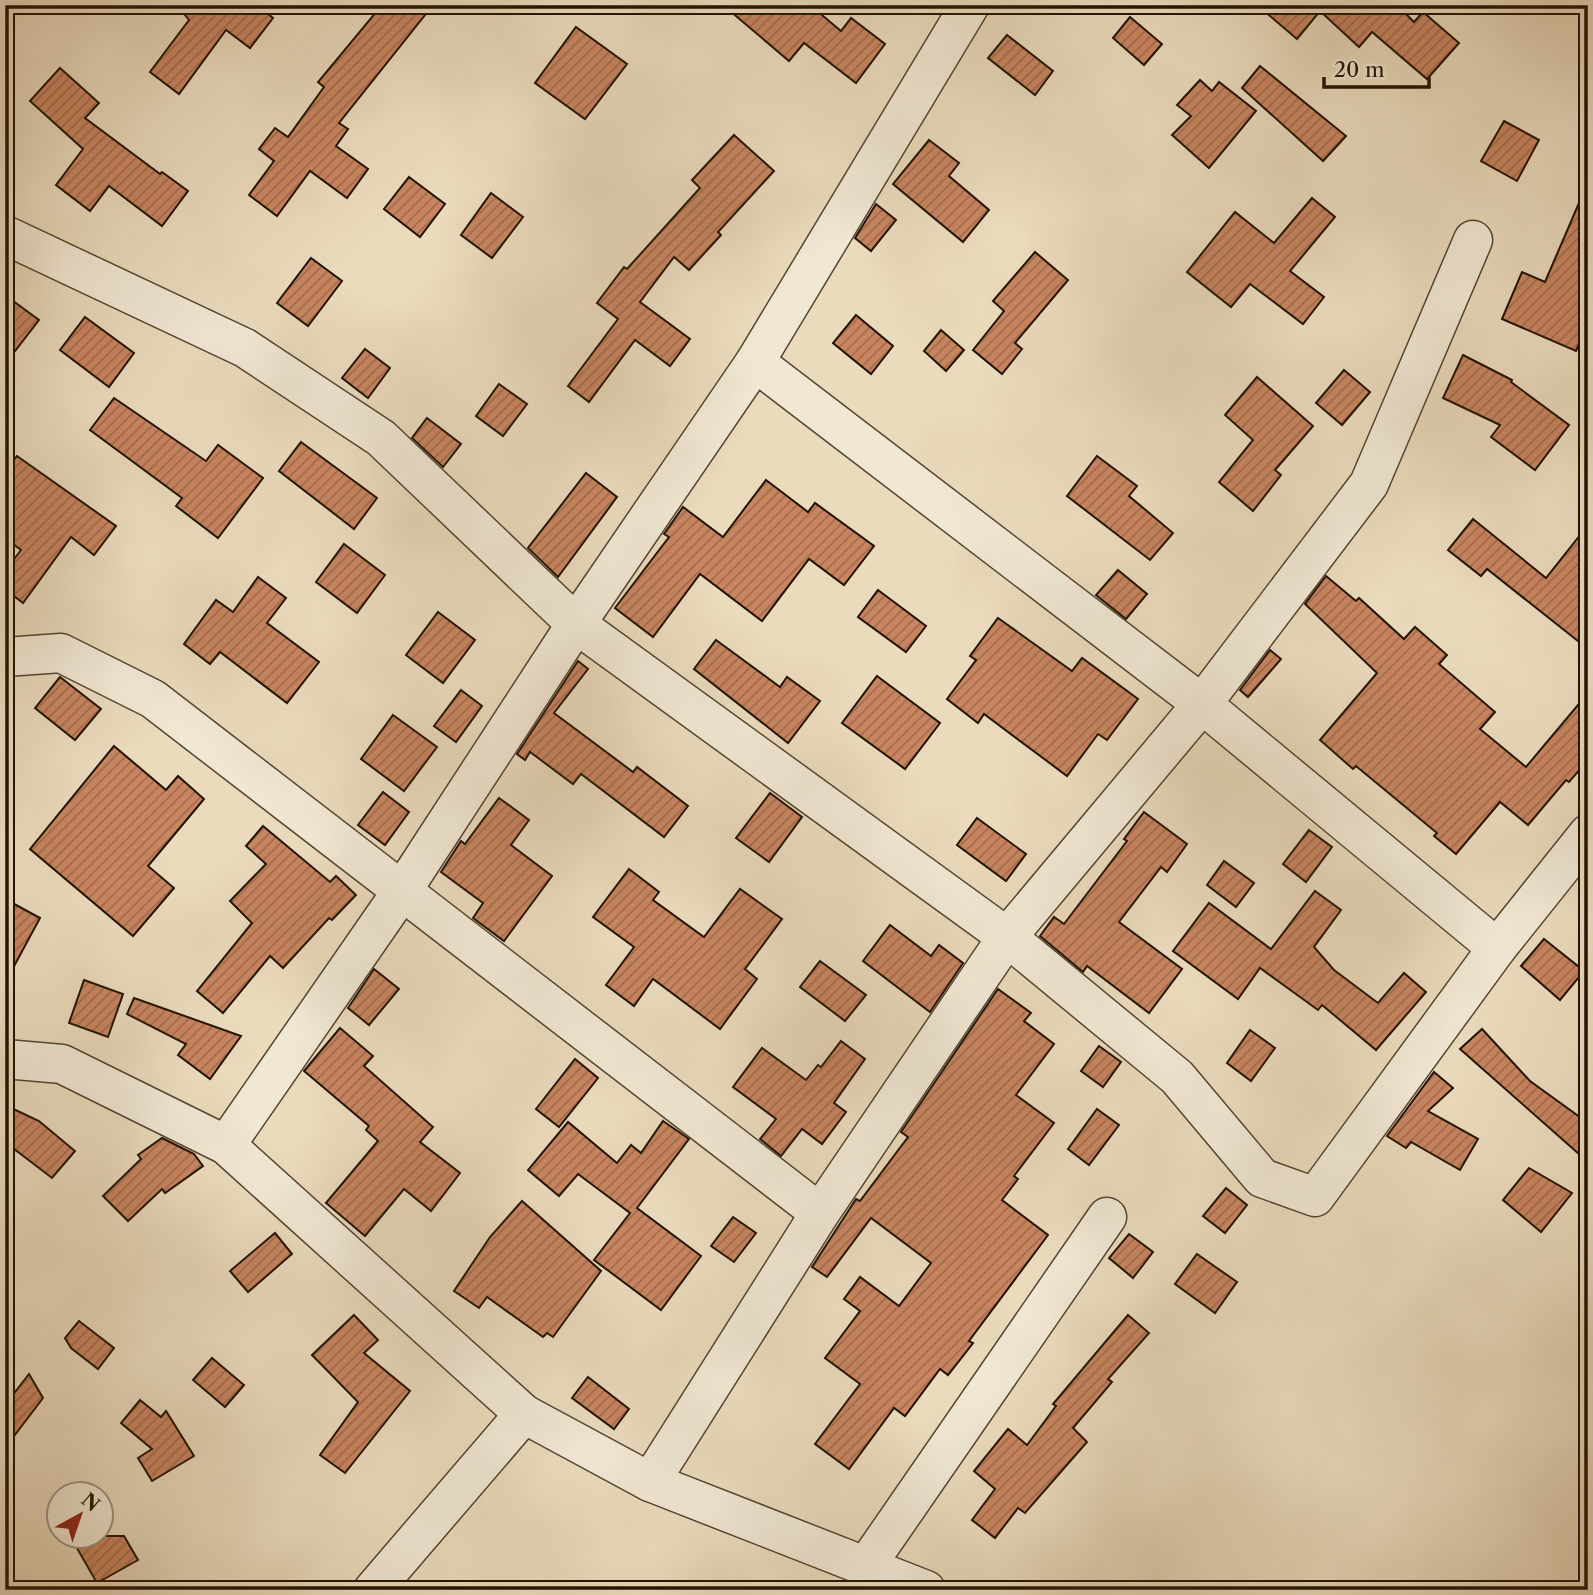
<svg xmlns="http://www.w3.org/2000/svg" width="1593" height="1595" font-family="'Libre Caslon Text',serif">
	<defs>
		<pattern id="building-hatch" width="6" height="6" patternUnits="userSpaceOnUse" patternTransform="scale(1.75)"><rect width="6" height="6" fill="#c88560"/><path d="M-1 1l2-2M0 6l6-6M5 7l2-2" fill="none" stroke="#a26c4d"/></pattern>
	</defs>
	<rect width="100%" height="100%" fill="#eadbbd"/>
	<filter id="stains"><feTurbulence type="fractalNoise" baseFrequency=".00286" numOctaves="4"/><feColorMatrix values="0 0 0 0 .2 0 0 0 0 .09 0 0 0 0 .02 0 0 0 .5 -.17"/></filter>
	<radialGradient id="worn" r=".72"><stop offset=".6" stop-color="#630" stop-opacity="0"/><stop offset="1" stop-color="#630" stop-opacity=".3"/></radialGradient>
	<g fill="url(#building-hatch)" stroke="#211302" stroke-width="2">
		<polygon points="177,5 257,5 273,18 250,48 226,30 179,94 150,72 189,20"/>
		<polygon points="382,5 433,5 339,123 348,129 336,146 368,169 347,198 310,171 277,216 249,195 274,161 259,149 275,128 288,137 324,87 318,82"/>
		<polygon points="723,5 810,5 841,31 851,18 885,44 856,83 804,43 789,61"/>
		<polygon points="1257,5 1397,5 1414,22 1423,12 1459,43 1427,79 1372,32 1359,47 1320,11 1297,39"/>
		<polygon points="1130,17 1162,44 1144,65 1113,38"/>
		<polygon points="576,27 627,64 585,119 535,83"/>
		<polygon points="1007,35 1053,71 1035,95 988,58"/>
		<polygon points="1260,66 1346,136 1323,161 1242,88"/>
		<polygon points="60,68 99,103 85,118 160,174 162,172 188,191 162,226 109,186 90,211 56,185 83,149 30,101"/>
		<polygon points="1200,80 1212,91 1219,82 1256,111 1209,168 1172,135 1191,116 1177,105"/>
		<polygon points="1504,121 1539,140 1517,181 1481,161"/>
		<polygon points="734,135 774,171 718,232 721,235 689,270 674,257 640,302 690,339 670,366 635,340 589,402 568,386 618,319 597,303 624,267 627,269 700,188 692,180"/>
		<polygon points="929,140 959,163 949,176 989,210 963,242 893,184"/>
		<polygon points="409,177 445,204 420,237 384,209"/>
		<polygon points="1588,182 1588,323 1576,351 1502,319 1522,272 1545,282"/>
		<polygon points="491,193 523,217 492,258 461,235"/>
		<polygon points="1312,198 1335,217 1290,271 1324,297 1303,324 1250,284 1231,307 1187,272 1235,212 1274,243"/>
		<polygon points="876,204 896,220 871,251 855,238"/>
		<polygon points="1035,252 1068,280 1015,343 1022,349 1002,374 973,350 1004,311 993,301"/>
		<polygon points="311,258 342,281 308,326 277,303"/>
		<polygon points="5,295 39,320 5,364"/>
		<polygon points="856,315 893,346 871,374 833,343"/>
		<polygon points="85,317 134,353 109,387 60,350"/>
		<polygon points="941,330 964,350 946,371 924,351"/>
		<polygon points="365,349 390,368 368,398 342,378"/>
		<polygon points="1463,355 1512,380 1511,382 1569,425 1535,470 1491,437 1500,425 1443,398"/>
		<polygon points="1344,370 1370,392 1342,425 1316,403"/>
		<polygon points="1257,377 1313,426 1275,470 1281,475 1253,511 1219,482 1253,440 1225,415"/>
		<polygon points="499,384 527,404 503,436 476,416"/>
		<polygon points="114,398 206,461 218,445 263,478 218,538 176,506 182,498 90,430"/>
		<polygon points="427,418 461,444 443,467 412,438"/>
		<polygon points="301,442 377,498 354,529 279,471"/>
		<polygon points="17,456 116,526 94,555 71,537 23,603 5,589 5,571 21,550 5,538 5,471"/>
		<polygon points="1097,456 1137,486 1129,496 1173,533 1150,560 1067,496"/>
		<polygon points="586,473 617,497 558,577 528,548"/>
		<polygon points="766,480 808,512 815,503 874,546 844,585 809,559 762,621 700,574 653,637 615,608 669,537 664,534 683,507 723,537"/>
		<polygon points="1473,519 1546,578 1588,525 1588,649 1487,569 1481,576 1448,550"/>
		<polygon points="344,544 385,575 357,613 316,582"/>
		<polygon points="1118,570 1147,594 1126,619 1096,595"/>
		<polygon points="1326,576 1356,601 1359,598 1404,639 1415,627 1447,655 1439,664 1495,712 1480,729 1526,767 1588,693 1588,760 1569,782 1566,780 1528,825 1500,802 1456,854 1434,836 1437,833 1356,766 1353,769 1320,740 1377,673 1305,604"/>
		<polygon points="258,577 286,598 267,623 319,662 287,703 220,652 210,664 184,644 216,600 233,612"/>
		<polygon points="878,590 926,626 906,652 858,617"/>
		<polygon points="438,612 475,640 443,683 406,655"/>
		<polygon points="998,618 1072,671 1082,658 1138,699 1107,740 1098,734 1067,776 984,714 978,723 947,699 976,660 970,656"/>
		<polygon points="716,640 780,687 787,677 820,701 788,743 694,669"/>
		<polygon points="1270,650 1281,659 1248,697 1240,690"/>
		<polygon points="578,661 588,669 554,713 633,772 637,767 688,806 664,837 581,774 573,784 530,752 525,760 517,754"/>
		<polygon points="877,676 940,723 905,769 842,723"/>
		<polygon points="60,677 101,709 75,740 35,708"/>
		<polygon points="461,690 482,706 456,742 434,726"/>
		<polygon points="393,715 437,747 404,791 361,759"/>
		<polygon points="114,746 166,790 178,776 204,799 148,866 174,888 133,936 30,849"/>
		<polygon points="383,792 409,812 385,845 358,825"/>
		<polygon points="770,793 802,817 769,862 736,838"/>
		<polygon points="499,798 529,820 511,845 552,876 504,941 473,918 483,903 441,872 461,841 465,844"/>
		<polygon points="1144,812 1187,844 1167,872 1161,867 1119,922 1182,969 1149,1013 1087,966 1083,972 1040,936 1054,917 1064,924 1127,841 1124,839"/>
		<polygon points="977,818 1026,854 1006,881 957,845"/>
		<polygon points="263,826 330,882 336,876 356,895 332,920 329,918 283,968 270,956 223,1013 197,991 252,923 230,901 266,864 246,846"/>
		<polygon points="1309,830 1332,847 1306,882 1283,864"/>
		<polygon points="1224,861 1254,883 1236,907 1207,885"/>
		<polygon points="629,869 659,892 653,900 704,937 740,889 782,919 745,969 757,979 720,1029 653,979 634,1006 606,985 634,947 593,917"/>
		<polygon points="1315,891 1341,910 1314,947 1334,970 1378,1003 1404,973 1426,992 1376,1050 1322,1005 1318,1010 1260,968 1238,999 1173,951 1209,903 1271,949"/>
		<polygon points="5,899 40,918 5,983"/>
		<polygon points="890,925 931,956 939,945 963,963 930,1012 863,961"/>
		<polygon points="1544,939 1584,971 1560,1000 1521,966"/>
		<polygon points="820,961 866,995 845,1021 800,987"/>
		<polygon points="374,969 399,989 369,1025 348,1008"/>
		<polygon points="84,980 123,994 108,1037 69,1023"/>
		<polygon points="998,989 1031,1013 1024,1021 1054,1044 1016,1095 1054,1123 1014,1176 1018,1179 1002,1200 1048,1235 969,1341 973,1343 948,1375 940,1369 905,1416 894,1408 849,1469 815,1444 860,1384 825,1358 860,1311 844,1299 860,1277 899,1306 931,1263 871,1218 827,1277 812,1267 856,1199 860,1201 908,1137 901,1132"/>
		<polygon points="134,998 241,1036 210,1079 178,1055 186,1044 127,1014"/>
		<polygon points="340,1028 373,1056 364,1066 433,1127 420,1142 460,1173 431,1211 404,1189 365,1236 326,1203 378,1141 366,1130 369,1126 304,1071"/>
		<polygon points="1482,1029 1530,1081 1588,1123 1588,1162 1460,1049"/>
		<polygon points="1250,1030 1275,1048 1251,1081 1227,1063"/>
		<polygon points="841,1041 865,1059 834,1103 846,1112 822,1144 802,1129 781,1156 760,1139 776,1119 733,1087 762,1048 806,1080 818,1065 821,1067"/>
		<polygon points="1099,1046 1121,1062 1103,1087 1081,1071"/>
		<polygon points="575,1059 598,1078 559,1127 536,1109"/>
		<polygon points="1434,1072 1453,1088 1428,1111 1478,1139 1460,1170 1411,1142 1406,1148 1387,1136"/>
		<polygon points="5,1105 39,1121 75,1151 52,1178 5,1142"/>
		<polygon points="1097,1109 1119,1125 1089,1165 1068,1149"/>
		<polygon points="663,1121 689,1139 637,1208 701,1256 661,1310 594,1260 630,1213 578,1174 559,1196 528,1170 568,1122 617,1163 631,1145 641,1153"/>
		<polygon points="162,1138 194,1154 203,1166 165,1193 162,1189 128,1221 103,1196 141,1159 138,1155"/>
		<polygon points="1529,1168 1572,1193 1541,1232 1503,1200"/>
		<polygon points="1226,1188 1247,1205 1225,1233 1203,1216"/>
		<polygon points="522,1201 601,1271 553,1337 547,1333 543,1337 487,1297 479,1308 454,1291 490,1237"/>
		<polygon points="733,1217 756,1233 734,1262 711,1246"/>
		<polygon points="275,1233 292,1254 248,1292 230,1271"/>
		<polygon points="1129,1234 1153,1252 1133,1278 1109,1258"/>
		<polygon points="1197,1254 1237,1282 1215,1313 1175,1284"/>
		<polygon points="354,1315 378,1340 364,1353 410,1391 345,1473 320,1455 358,1402 312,1355"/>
		<polygon points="1128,1315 1149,1333 1108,1379 1112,1382 1073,1428 1087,1442 1025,1513 1018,1508 995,1538 972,1520 995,1489 974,1471 1008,1429 1027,1445 1056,1406 1053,1404"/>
		<polygon points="79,1321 114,1348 98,1369 71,1348 65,1338"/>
		<polygon points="212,1358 244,1385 225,1407 193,1380"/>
		<polygon points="29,1374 43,1398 5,1448 5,1405"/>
		<polygon points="588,1377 629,1409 614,1429 572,1398"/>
		<polygon points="140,1400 161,1417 166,1411 194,1456 152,1481 138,1458 152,1449 121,1423"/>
		<polygon points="70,1536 124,1536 138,1560 97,1583"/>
	</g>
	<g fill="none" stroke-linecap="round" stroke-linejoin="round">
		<g stroke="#534531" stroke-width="41">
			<g id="minor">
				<polyline points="5,235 245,348 381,438 576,624 1007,937 1177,1077 1262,1178 1315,1197 1497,948 1588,834"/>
				<polyline points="755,362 1202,704 1497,948"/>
				<polyline points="5,657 61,653 153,699 820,1213"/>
				<polyline points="5,1059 62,1064 226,1145 524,1414 650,1482 926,1590"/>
				<polyline points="226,1145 402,891 576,624 755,362 970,5"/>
				<polyline points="650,1482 820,1213 1007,937 1202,704 1369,484 1473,240"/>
				<polyline points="866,1566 1107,1217"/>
				<polyline points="373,1590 524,1414"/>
			</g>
		</g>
		<use href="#minor" stroke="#f1e8d4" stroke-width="38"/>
	</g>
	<rect width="1593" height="1595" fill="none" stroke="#eadbbd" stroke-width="28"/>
	<rect x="7" y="7" width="1579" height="1581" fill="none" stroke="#211302" stroke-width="3.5"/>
	<rect x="14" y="14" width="1565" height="1567" fill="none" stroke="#211302" stroke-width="2"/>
	<g transform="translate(80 1515) rotate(40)"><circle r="33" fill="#f1e8d4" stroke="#9e9380" stroke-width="2"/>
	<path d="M0-5L12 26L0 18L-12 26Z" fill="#8f2418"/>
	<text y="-10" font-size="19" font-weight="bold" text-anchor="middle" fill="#211302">N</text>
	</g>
	<path d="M1324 77v10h105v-10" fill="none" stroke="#211302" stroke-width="3.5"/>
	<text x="1334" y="77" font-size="21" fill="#211302" stroke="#f1e8d4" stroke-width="5" paint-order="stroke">20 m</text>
	<rect width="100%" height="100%" filter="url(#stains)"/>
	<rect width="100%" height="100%" fill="url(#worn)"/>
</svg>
